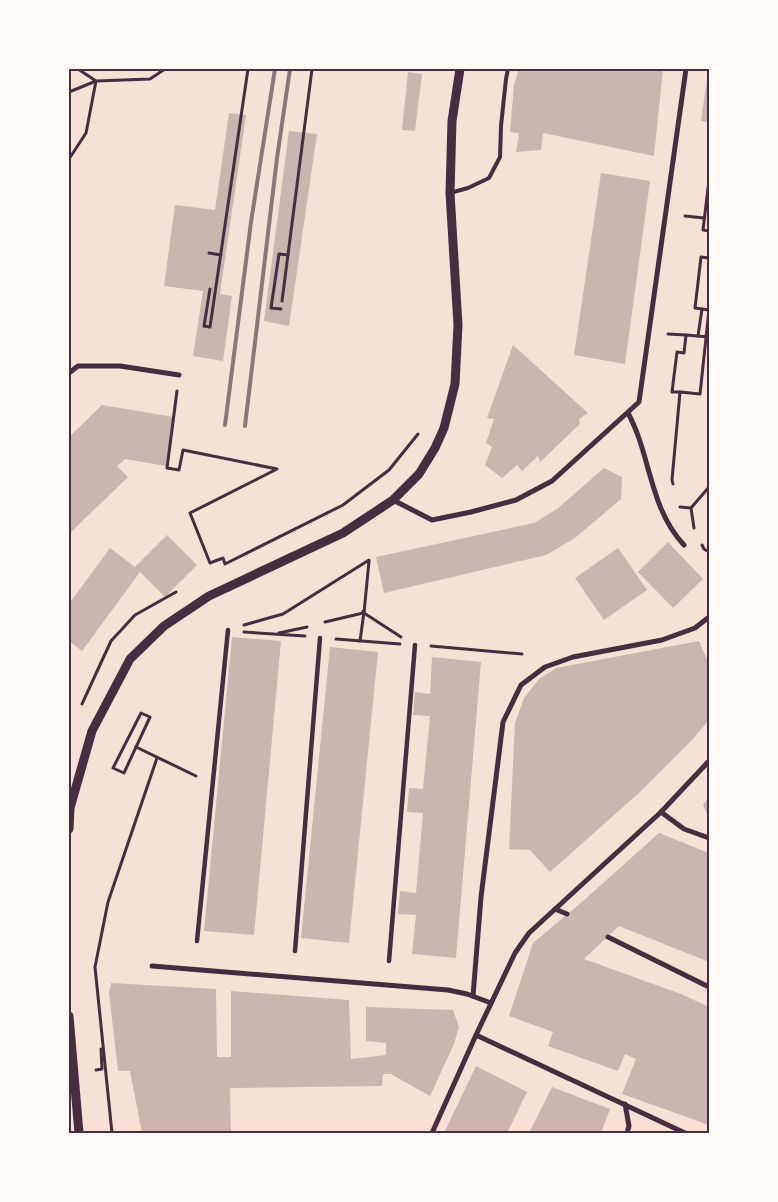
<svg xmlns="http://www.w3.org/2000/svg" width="778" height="1202" font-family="Inter,sans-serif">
	<rect width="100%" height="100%" fill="#f7e1d7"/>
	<g fill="#ccb4b1">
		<polygon points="519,69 663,69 654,156 543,133 541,150 516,152 519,133 510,132 514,85"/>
		<polygon points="408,72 422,74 415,131 402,130"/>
		<polygon points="708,72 709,72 709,122 701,121"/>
		<polygon points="229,113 246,115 220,294 232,296 223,361 193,356 203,291 164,286 175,205 215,210"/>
		<polygon points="289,131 317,134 289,326 264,321"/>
		<polygon points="601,173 650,181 625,364 574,355"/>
		<polygon points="513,345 588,413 579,419 580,424 540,462 538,456 522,471 517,465 502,478 485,465 492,447 486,443 494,419 487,418"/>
		<polygon points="102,405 174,417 166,466 125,459 117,466 128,477 69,534 69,437"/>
		<polygon points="604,468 622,477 621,499 575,538 546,555 384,593 376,557 534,523 557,509"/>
		<polygon points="167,535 197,565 165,597 140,572 82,651 69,641 69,604 110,548 135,567"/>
		<polygon points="668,542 703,579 673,608 638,572"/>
		<polygon points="618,548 647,590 604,620 575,578"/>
		<polygon points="232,637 281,641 254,935 204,931"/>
		<polygon points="699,641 709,664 709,720 692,740 640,792 550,872 530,850 509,849 515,723 524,698 539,679 556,668"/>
		<polygon points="330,647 378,652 349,943 301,938"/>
		<polygon points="432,657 481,662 456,958 412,954 416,915 398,914 400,891 416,893 423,813 407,812 409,788 423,789 430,716 413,715 415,692 430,694"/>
		<polygon points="709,797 709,818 703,805"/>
		<polygon points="659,833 709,853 709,962 619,926 584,959 681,994 709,1007 709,1125 622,1094 636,1059 625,1054 618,1071 548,1046 553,1032 509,1016 533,943 583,901"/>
		<polygon points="111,983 216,989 217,1057 231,1057 231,991 349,1000 351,1059 386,1055 386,1043 366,1041 366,1007 453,1010 459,1027 454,1044 430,1096 391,1074 383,1074 382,1086 230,1088 231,1133 142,1133 130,1071 118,1071 109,993"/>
		<polygon points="476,1066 527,1092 507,1133 444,1133"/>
		<polygon points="552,1087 610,1109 601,1133 529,1133"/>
	</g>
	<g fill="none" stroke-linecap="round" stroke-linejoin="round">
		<g stroke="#4a2c40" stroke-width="3">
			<polyline points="69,92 96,81 150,79 165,69"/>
			<polyline points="69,159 86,133 96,81 78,69"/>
			<polyline points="709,180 703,230 709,231"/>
			<polyline points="685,216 704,218"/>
			<polyline points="209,253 221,255"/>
			<polyline points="709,258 701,257 695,308 709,310"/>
			<polyline points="210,289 204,326 210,327 248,69"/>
			<polyline points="282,301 312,69"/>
			<polyline points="281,309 271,308 279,254 288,255"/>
			<polyline points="668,334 686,335"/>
			<polyline points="698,336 702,309"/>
			<polyline points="177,391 167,468 179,470 183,450 277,469 190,513 210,563 223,558 225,564"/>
			<polyline points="680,392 672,392 677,352 684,353 686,335 709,337"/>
			<polyline points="673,484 672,480 680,392 700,394 709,310"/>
			<polyline points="680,507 691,508 694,528"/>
			<polyline points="691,508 709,487"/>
			<polyline points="702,545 704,549 709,552"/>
			<polyline points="369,561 364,613 401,637"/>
			<polyline points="227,563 343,505 389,470 418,434"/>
			<polyline points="325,622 363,613 363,611"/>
			<polyline points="244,625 283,614 369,560"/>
			<polyline points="244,632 305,636"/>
			<polyline points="279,633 307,627"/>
			<polyline points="336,639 400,644"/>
			<polyline points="360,641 364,612"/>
			<polyline points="431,646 522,654"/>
			<polyline points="82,704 111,641 135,615 176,592"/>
			<polygon points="141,713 150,717 124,773 113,768"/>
			<polyline points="136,747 196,776"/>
			<polyline points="96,1070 102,1069 101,1049"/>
			<polyline points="112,1133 95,967 108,902 157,758"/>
		</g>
		<polyline stroke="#4a2c40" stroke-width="4" points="450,193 468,188 489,178 500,157 501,126 506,79 508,69"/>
		<g stroke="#4a2c40" stroke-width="4.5">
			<polyline points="197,941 228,630"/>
			<polyline points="295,951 320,638"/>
			<polyline points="389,961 415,645"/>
		</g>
		<g stroke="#4a2c40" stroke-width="5">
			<polyline points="69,373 78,366 120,366 179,375"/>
			<path d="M628 413C651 455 649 508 684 545"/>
			<polyline points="393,500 432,520 471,512 516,500 552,481 639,402 686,69"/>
			<polyline points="661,812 684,829 709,838"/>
			<polyline points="555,909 567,914"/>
			<polyline points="608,937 709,987"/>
			<polyline points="152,966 448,990 467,994 491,1003"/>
			<polyline points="473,996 481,897 503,722 521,685 545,667 573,657 662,640 695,628 709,617"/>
			<polyline points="476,1035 685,1133"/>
			<polyline points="625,1104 629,1126 627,1133"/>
			<polyline points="432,1133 476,1035 515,953 529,933 661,812 709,761"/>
		</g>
		<g stroke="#4a2c40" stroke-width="9">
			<polyline points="69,829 70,808 92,731 130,659 164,626 209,596 343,533 393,500 419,474 435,448 444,428 455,384 458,325 450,193 452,121 460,69"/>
			<polyline points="69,1016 79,1133"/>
		</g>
		<g stroke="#8f747c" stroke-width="4">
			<polyline points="225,425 251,222 275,69"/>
			<polyline points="245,426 277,158 290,69"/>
		</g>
	</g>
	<rect width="778" height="1202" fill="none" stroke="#fffaf5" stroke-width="140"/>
	<rect x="70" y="70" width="638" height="1062" fill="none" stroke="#4a2c40" stroke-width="2"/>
</svg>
